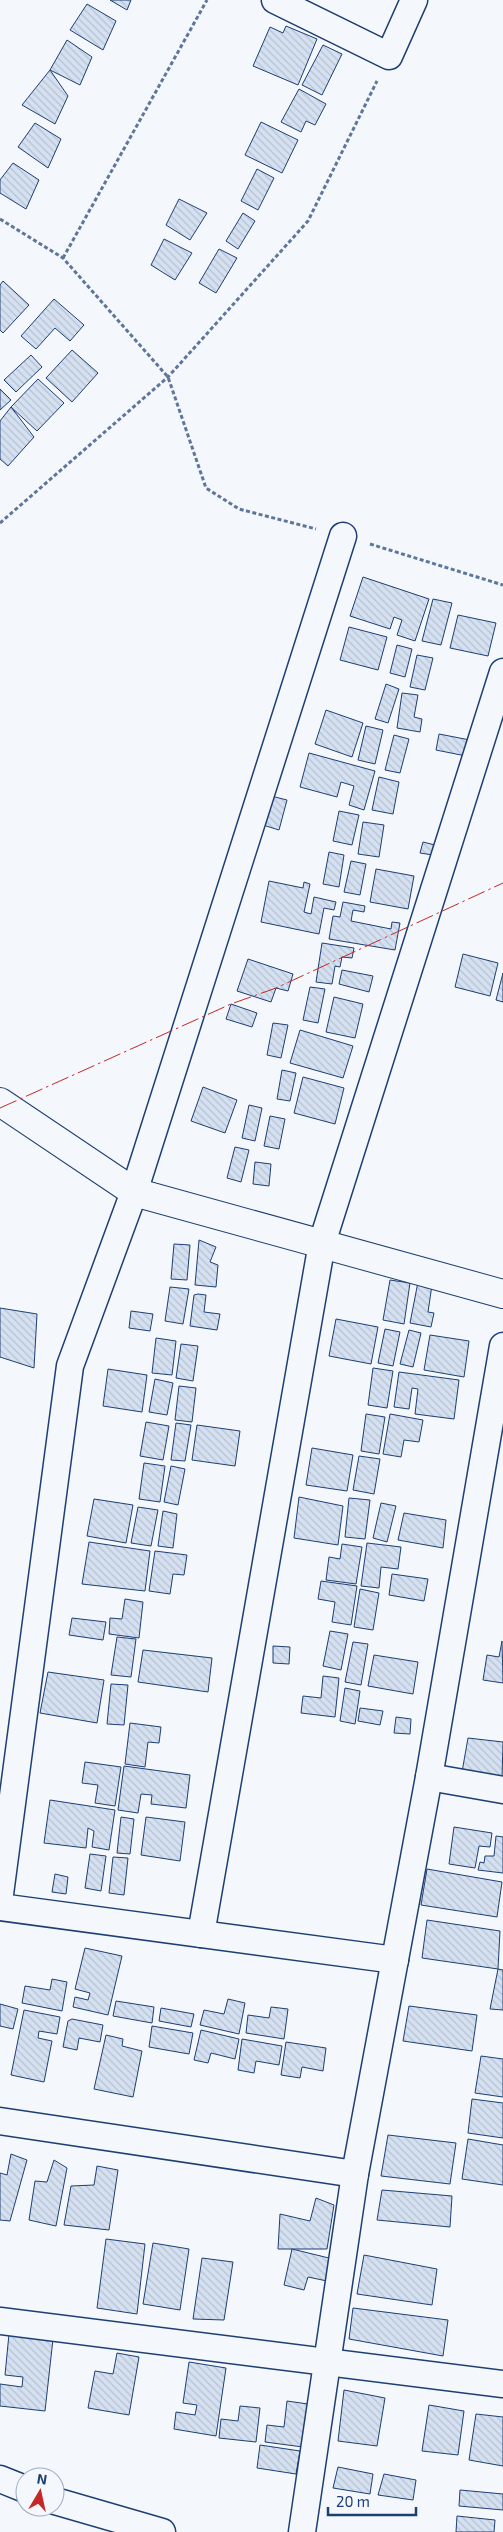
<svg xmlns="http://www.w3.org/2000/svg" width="503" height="2532" font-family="'Exo 2',sans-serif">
	<defs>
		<pattern id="building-back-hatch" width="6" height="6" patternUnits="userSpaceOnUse" patternTransform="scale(1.25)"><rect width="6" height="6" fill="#d5e0f0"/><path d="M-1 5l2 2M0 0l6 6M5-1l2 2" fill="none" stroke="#b6c1d1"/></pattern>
	</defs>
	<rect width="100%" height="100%" fill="#f4f7fb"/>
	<g fill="url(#building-back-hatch)" stroke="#1d3f73">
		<polygon points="110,0 131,0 127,10"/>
		<polygon points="87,4 116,21 103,50 70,30"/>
		<polygon points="286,26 317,39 298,85 253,66 270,27 283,33"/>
		<polygon points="67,40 92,57 80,85 50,70"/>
		<polygon points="323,45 342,54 322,95 302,85"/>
		<polygon points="50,70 68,96 55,124 22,105"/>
		<polygon points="299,89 326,104 315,125 306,121 301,132 281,122"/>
		<polygon points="261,122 298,140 282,173 245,155"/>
		<polygon points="35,123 61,139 48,168 18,147"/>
		<polygon points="13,163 39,180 26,209 0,193 0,180"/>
		<polygon points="257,169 274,178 258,210 241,201"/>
		<polygon points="179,199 207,213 190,240 166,225"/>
		<polygon points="243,213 255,221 238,249 226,241"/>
		<polygon points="164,239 192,253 175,280 151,265"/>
		<polygon points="219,249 237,258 216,293 199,283"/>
		<polygon points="3,281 29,305 3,333 0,330 0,285"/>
		<polygon points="54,299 84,325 70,341 55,328 36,349 21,336"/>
		<polygon points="72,350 98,373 72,402 46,378"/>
		<polygon points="31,355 42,367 16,392 4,380"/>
		<polygon points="38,379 64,403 37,431 11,407"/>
		<polygon points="0,389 11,400 0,410"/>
		<polygon points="11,407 34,437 8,466 0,459 0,421"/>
		<polygon points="363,577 429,599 415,641 397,635 402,620 394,617 390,629 350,616"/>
		<polygon points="433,599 452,603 441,645 422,641"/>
		<polygon points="458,615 496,623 488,656 450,648"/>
		<polygon points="349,627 387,637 378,670 340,660"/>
		<polygon points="397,645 412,649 405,677 390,673"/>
		<polygon points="417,655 433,658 425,690 410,687"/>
		<polygon points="386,684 399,689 388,723 375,719"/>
		<polygon points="402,693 418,695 414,717 422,719 420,732 397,728"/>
		<polygon points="326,710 363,723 352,757 315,744"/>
		<polygon points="366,726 383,730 375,764 358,760"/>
		<polygon points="439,734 475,741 471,757 436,750"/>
		<polygon points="394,735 409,739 400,773 385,770"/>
		<polygon points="309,753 375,771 364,810 349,805 354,786 341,782 337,797 300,787"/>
		<polygon points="379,777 399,782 393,814 372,810"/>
		<polygon points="271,796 287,800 279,830 263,825"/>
		<polygon points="339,811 359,815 352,845 333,841"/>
		<polygon points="363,822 384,825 379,857 358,854"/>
		<polygon points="423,842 435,845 433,855 420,853"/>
		<polygon points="329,852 344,855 339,887 323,884"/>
		<polygon points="351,861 366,864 360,895 344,892"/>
		<polygon points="376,869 414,876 408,909 370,902"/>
		<polygon points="269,881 303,888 304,882 310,884 304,912 311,914 314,897 336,902 334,910 324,908 319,934 261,922"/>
		<polygon points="343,902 365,906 364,912 353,910 351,921 391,929 392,922 400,923 395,950 329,939 333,916 340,917"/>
		<polygon points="322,943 354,948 352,958 342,957 340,967 335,966 332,984 316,982"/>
		<polygon points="463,954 498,963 490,996 455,987"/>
		<polygon points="248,959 293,974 288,991 276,988 271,1002 237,991"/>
		<polygon points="342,970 373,976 369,992 339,984"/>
		<polygon points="503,973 503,1002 496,1000"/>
		<polygon points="310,987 325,989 318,1023 303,1020"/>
		<polygon points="334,997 363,1004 355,1038 326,1032"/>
		<polygon points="231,1004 257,1013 252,1027 226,1019"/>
		<polygon points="273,1023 288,1025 281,1058 267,1055"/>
		<polygon points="300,1030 353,1046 343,1078 290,1063"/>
		<polygon points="282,1070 296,1073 290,1101 277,1099"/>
		<polygon points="303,1077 344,1088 335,1124 294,1113"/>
		<polygon points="203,1087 237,1100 225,1133 191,1121"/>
		<polygon points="249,1105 262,1108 255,1141 242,1138"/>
		<polygon points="270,1116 285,1119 279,1149 264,1146"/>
		<polygon points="235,1147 249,1150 241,1182 227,1178"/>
		<polygon points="255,1162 271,1164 269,1186 253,1184"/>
		<polygon points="199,1240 216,1247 210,1262 218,1265 216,1287 195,1285"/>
		<polygon points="174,1244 190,1245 187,1280 171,1279"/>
		<polygon points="390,1280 410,1283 404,1324 383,1320"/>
		<polygon points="418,1282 432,1285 428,1312 434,1313 431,1327 410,1323"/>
		<polygon points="170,1287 189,1289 183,1324 165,1321"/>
		<polygon points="198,1294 206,1295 204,1312 220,1314 217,1330 190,1326 194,1295"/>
		<polygon points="0,1308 37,1314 34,1368 0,1357"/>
		<polygon points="131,1311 153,1314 150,1331 129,1328"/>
		<polygon points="336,1319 378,1327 371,1364 329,1356"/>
		<polygon points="385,1329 400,1332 393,1366 378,1363"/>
		<polygon points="409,1330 421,1333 413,1367 400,1364"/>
		<polygon points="430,1335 469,1341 464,1377 424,1370"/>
		<polygon points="156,1338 176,1341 172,1375 152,1373"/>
		<polygon points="181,1344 198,1346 193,1381 176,1378"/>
		<polygon points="373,1368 393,1371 387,1408 368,1405"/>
		<polygon points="108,1369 147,1375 142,1412 103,1406"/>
		<polygon points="399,1372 459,1380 454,1419 415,1414 418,1389 412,1388 409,1409 394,1407"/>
		<polygon points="155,1379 173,1383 167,1415 149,1412"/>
		<polygon points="179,1386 196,1388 192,1422 175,1420"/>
		<polygon points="366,1414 385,1417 379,1454 361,1451"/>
		<polygon points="390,1414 423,1420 419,1442 404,1440 401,1457 383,1454"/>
		<polygon points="146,1422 169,1426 163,1460 140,1456"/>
		<polygon points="176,1423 191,1425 185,1461 171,1460"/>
		<polygon points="197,1425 240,1431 235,1466 192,1460"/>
		<polygon points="312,1448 353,1455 347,1491 306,1485"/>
		<polygon points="359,1456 380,1459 374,1494 353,1490"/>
		<polygon points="144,1463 165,1466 160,1502 139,1499"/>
		<polygon points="171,1466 185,1469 178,1505 164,1502"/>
		<polygon points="299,1497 343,1506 338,1545 294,1538"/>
		<polygon points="349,1498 370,1500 365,1539 345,1537"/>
		<polygon points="94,1499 133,1505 126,1543 87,1536"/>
		<polygon points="381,1503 396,1506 387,1542 373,1538"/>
		<polygon points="138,1507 158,1510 151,1546 131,1543"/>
		<polygon points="163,1511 177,1514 173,1548 158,1546"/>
		<polygon points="404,1513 446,1520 443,1548 398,1540"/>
		<polygon points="89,1542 150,1551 145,1591 82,1584"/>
		<polygon points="367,1543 401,1547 398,1569 381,1567 379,1588 361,1586"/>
		<polygon points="342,1544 362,1547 356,1584 326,1580 329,1557 340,1559"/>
		<polygon points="155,1551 187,1555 184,1575 173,1574 170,1594 149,1591"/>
		<polygon points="392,1574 428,1579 424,1601 389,1595"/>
		<polygon points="321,1581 357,1586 351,1625 332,1622 335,1602 318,1599"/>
		<polygon points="360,1589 379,1593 373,1630 354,1627"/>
		<polygon points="125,1599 143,1602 139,1638 109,1634 110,1618 122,1619"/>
		<polygon points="72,1618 106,1622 103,1640 69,1635"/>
		<polygon points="330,1631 348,1634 341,1670 323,1666"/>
		<polygon points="117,1637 136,1639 131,1677 111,1675"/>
		<polygon points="502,1641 503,1683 483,1680 487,1655 499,1657"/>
		<polygon points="353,1642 368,1644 361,1685 345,1682"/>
		<polygon points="273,1646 290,1647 289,1664 273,1663"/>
		<polygon points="143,1650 212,1658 208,1692 138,1682"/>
		<polygon points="374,1655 418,1662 413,1694 368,1686"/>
		<polygon points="48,1672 104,1680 97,1723 40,1713"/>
		<polygon points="323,1676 339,1678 335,1717 301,1713 303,1696 321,1698"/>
		<polygon points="111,1684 128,1685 124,1725 107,1724"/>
		<polygon points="345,1688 360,1691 355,1724 340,1721"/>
		<polygon points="360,1708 383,1711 380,1725 358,1721"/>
		<polygon points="396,1717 411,1719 410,1734 394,1733"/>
		<polygon points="130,1723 161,1727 159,1743 148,1742 145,1767 125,1764"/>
		<polygon points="468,1738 503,1742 502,1779 462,1772"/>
		<polygon points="85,1762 121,1767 115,1806 95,1803 98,1785 82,1783"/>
		<polygon points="124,1766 190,1775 186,1808 151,1804 152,1795 141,1794 138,1813 118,1810"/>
		<polygon points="50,1800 115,1810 109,1850 92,1847 94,1831 88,1828 86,1848 44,1843"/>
		<polygon points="121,1817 134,1819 130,1854 117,1853"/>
		<polygon points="146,1817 185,1822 180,1861 141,1855"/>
		<polygon points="454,1827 492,1833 490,1847 479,1846 475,1868 449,1864"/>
		<polygon points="496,1836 503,1837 503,1873 478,1870 480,1862 484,1863 485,1856 494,1856"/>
		<polygon points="90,1854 106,1856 101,1891 85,1888"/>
		<polygon points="113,1857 128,1858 124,1895 109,1893"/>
		<polygon points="427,1869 502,1882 497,1917 421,1905"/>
		<polygon points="55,1874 68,1877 66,1894 52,1892"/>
		<polygon points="427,1920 500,1931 498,1969 422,1958"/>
		<polygon points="85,1948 122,1956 108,2015 73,2007 75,1997 88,2000 90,1993 75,1989"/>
		<polygon points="498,1969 503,1970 503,2010 490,2009"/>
		<polygon points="52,1979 67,1982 62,2011 22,2003 25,1986 50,1990"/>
		<polygon points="228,1999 245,2003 239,2034 200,2025 204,2010 224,2014"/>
		<polygon points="116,2001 154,2007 152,2023 113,2016"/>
		<polygon points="0,2004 18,2009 13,2029 0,2026"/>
		<polygon points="409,2006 477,2015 472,2051 403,2041"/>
		<polygon points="271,2007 288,2009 284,2039 246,2033 248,2015 269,2018"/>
		<polygon points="161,2008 194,2014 191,2027 159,2021"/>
		<polygon points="24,2010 60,2017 57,2034 39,2031 38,2038 52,2041 44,2082 11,2075"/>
		<polygon points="72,2019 103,2025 100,2042 79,2038 77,2050 63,2047 68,2021"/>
		<polygon points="152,2026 193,2033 189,2054 149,2047"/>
		<polygon points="201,2030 239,2039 235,2059 211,2053 208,2063 194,2060"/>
		<polygon points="106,2035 123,2039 122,2046 142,2051 133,2097 94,2089"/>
		<polygon points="242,2039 282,2046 279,2065 256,2061 254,2073 238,2070"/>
		<polygon points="286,2042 326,2048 323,2071 302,2067 300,2078 281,2075"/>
		<polygon points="481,2056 503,2059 503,2097 475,2093"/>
		<polygon points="472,2099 503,2103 503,2138 468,2133"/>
		<polygon points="388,2135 456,2143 450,2184 381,2176"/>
		<polygon points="468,2139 503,2145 503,2185 462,2179"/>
		<polygon points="11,2154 27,2160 10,2221 0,2220 0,2173 7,2175"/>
		<polygon points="54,2160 67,2168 56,2226 29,2220 35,2181 47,2182"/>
		<polygon points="97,2166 118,2170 109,2230 64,2225 71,2186 94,2185"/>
		<polygon points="382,2190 452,2196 450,2227 377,2220"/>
		<polygon points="316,2198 334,2205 327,2249 278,2249 280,2214 310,2221"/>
		<polygon points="106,2239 145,2244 137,2314 97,2308"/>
		<polygon points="153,2243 189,2249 180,2310 143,2304"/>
		<polygon points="292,2249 333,2259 327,2281 308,2277 304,2290 284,2285"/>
		<polygon points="364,2255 437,2269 432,2305 357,2294"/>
		<polygon points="202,2258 233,2262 224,2320 193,2319"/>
		<polygon points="353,2308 448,2320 443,2356 349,2339"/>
		<polygon points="9,2334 53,2339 45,2411 0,2406 0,2384 22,2387 23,2377 5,2375"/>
		<polygon points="117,2353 139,2357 129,2415 88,2408 95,2371 113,2374"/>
		<polygon points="189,2362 226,2368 216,2436 174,2429 176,2412 195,2415 197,2405 183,2403"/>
		<polygon points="344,2390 385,2398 377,2446 338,2441"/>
		<polygon points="287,2401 308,2404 303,2447 265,2442 267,2425 284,2427"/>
		<polygon points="429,2405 464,2411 458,2455 422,2451"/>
		<polygon points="240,2406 260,2408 256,2442 219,2438 221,2419 238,2421"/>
		<polygon points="476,2414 503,2417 503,2466 469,2460"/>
		<polygon points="260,2445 300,2451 296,2474 257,2468"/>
		<polygon points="338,2467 373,2474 370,2494 333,2488"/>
		<polygon points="384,2474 416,2480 413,2500 378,2495"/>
		<polygon points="460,2490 503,2494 503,2510 459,2506"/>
		<polygon points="457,2516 495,2520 494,2532 456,2532"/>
	</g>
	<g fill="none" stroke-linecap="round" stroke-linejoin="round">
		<g stroke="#1d3f73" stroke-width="29">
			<g id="street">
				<polyline points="275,0 389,56 414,0"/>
				<polyline points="429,1777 503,1790"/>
				<polyline points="0,1894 70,1366 134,1192 343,536"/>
				<polyline points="0,1907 395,1960"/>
				<polyline points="201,1934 322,1243 503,672"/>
				<polyline points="0,2121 355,2174 429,1777 503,1346"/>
				<polyline points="0,2321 503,2384"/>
				<polyline points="0,2479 25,2489"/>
				<polyline points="55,2501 162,2532"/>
				<polyline points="302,2532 355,2174"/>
			</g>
		</g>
		<g stroke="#1d3f73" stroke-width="30">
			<polyline id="secondary" points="0,1102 134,1192 503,1294"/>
		</g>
		<g stroke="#5e769c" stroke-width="3" stroke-dasharray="4 2.5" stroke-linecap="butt">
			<polyline points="0,219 63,258 168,377 206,488 239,509 316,529"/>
			<polyline points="63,258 207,0"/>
			<polyline points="0,523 168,377 308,221 377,81"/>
			<polyline points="370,544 503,585"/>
		</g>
		<use href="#street" stroke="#f4f7fb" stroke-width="26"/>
		<use href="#secondary" stroke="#f4f7fb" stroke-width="28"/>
		<polyline stroke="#c62828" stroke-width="1" stroke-dasharray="18 4 2.5 4" stroke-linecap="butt" points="0,1108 231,1004 276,988 503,883"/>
	</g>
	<g transform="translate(40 2492) rotate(9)"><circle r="24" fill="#f4f7fb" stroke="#9eadc5"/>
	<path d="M0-4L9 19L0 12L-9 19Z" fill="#c62828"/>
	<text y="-8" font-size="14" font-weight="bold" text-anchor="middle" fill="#1d3f73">N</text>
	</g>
	<path d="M328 2507v8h88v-8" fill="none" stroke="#1d3f73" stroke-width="2.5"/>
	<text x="336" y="2507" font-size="15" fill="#1d3f73" stroke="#f4f7fb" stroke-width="4" paint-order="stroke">20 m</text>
</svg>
